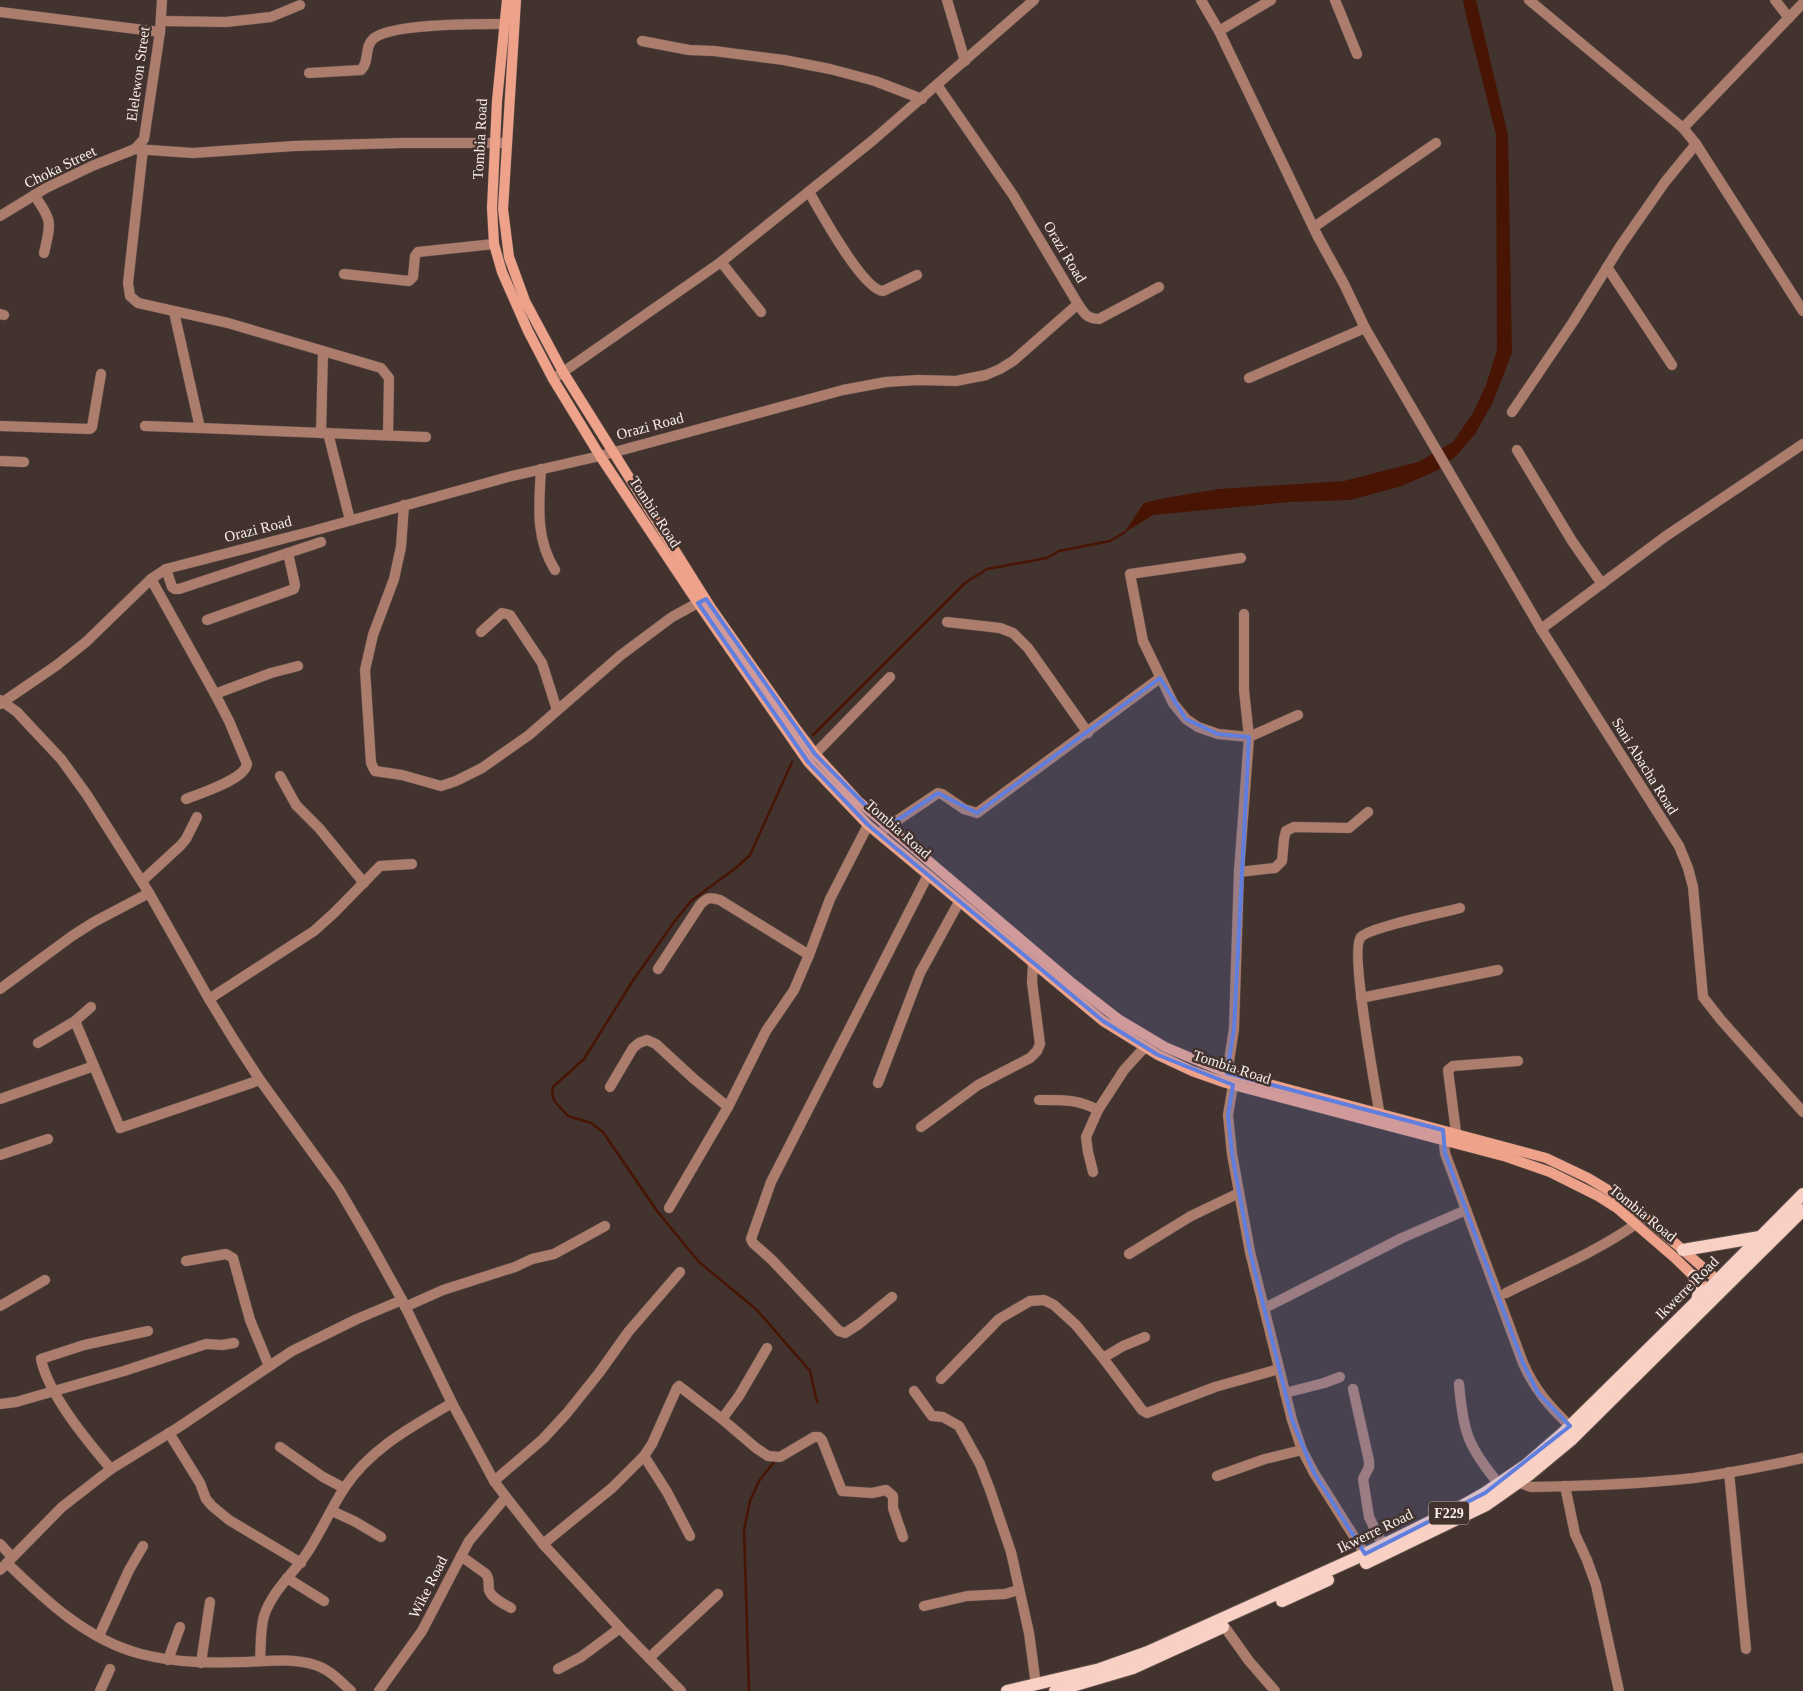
<svg xmlns="http://www.w3.org/2000/svg" width="1803" height="1691" font-family="Georgia,serif">
	<rect width="100%" height="100%" fill="#43332e"/>
	<polygon fill="#481404" points="1463,0 1476,0 1508,135 1512,353 1492,404 1475,434 1457,455 1438,470 1402,486 1350,500 1289,502 1153,515 1124,533 1144,503 1165,498 1219,489 1344,481 1418,462 1453,442 1473,413 1486,385 1497,350 1496,134 1467,20"/>
	<g fill="none" stroke-linecap="round" stroke-linejoin="round">
		<g stroke="#481404" stroke-width="2.5">
			<polyline points="813,735 965,583 987,569 1047,558 1059,551 1110,541 1125,532"/>
			<polyline points="792,762 750,855 737,867 691,901 674,922 632,982 584,1059 553,1087 552,1094 555,1102 568,1116 591,1123 603,1132 657,1211 699,1262 757,1310 810,1371 817,1402"/>
			<polyline points="749,1691 744,1530 750,1501 759,1481 774,1462"/>
		</g>
		<g stroke="#60514c" stroke-width="11">
			<g id="minor">
				<polyline points="947,0 965,61"/>
				<polyline points="1335,0 1357,54"/>
				<polyline points="1529,0 1683,128 1696,144 1803,311"/>
				<polyline points="1775,0 1789,18"/>
				<polyline points="0,12 160,32"/>
				<polyline points="161,21 226,22 271,17 300,5"/>
				<polyline points="1219,31 1271,0"/>
				<polyline points="642,41 689,50 714,51 784,60 830,69 875,81 922,99"/>
				<path d="M309 73 361 70C370 61 364 47 373 39 391 23 479 24 505 24"/>
				<polyline points="1683,128 1803,3"/>
				<polyline points="135,149 144,139 160,32 162,0"/>
				<polyline points="143,149 128,283 130,296 138,303 228,323 381,368 389,378 388,435"/>
				<path d="M809 192C820 211 863 290 883 291L917 275"/>
				<path d="M34 195C53 221 51 223 44 253"/>
				<polyline points="0,216 46,188 92,166 135,149 193,153 294,146 401,143 506,143"/>
				<polyline points="1314,227 1436,143"/>
				<polyline points="721,262 761,312"/>
				<polyline points="1607,267 1672,365"/>
				<polyline points="344,274 409,281 413,277 415,256 418,252 494,244"/>
				<path d="M1078 304C1084 313 1087 319 1099 319L1159 287"/>
				<polyline points="174,312 200,428 426,437"/>
				<polyline points="0,314 4,315"/>
				<polyline points="1249,378 1365,328"/>
				<polyline points="553,379 721,262 872,141 1034,0"/>
				<polyline points="1512,412 1573,322 1621,245 1665,182 1696,144"/>
				<polyline points="0,426 90,429 92,427 101,374"/>
				<polyline points="145,426 200,428"/>
				<polyline points="321,433 323,351"/>
				<polyline points="328,433 350,520"/>
				<polyline points="1517,450 1572,541 1602,584"/>
				<polyline points="0,461 24,462"/>
				<path d="M541 469C539 505 535 538 555 570"/>
				<polyline points="404,505 401,547 394,579 373,635 365,670 371,763 375,771 402,775 441,786 456,781 482,768 529,735 621,655 672,617 705,599"/>
				<polyline points="1241,558 1130,574 1143,641 1173,703 1186,719 1198,727 1218,734 1249,737 1298,715"/>
				<polyline points="166,569 172,587 175,589 179,589 321,542"/>
				<path d="M151 579 215 694 229 721 247 764C244 780 201 793 186 799"/>
				<polyline points="207,620 294,589 295,585 288,553"/>
				<polyline points="947,622 1000,628 1013,633 1028,648 1088,733"/>
				<polyline points="1541,629 1666,536 1803,444"/>
				<polyline points="481,632 502,613 510,615 542,663 557,710"/>
				<polyline points="215,694 271,673 298,666"/>
				<polyline points="0,700 17,712 30,726 61,759 87,795 149,893 209,999 234,1040 260,1080 339,1189 371,1244 402,1300 452,1403 494,1481 506,1497 543,1544 620,1628 681,1691"/>
				<polyline points="0,704 57,665 86,642 151,579 166,569 309,532 508,477 600,456 843,390 886,382 918,380 956,381 986,375 1000,369 1013,361 1078,304 1013,195 937,85"/>
				<polyline points="810,759 890,677"/>
				<polyline points="280,776 296,805 319,828 364,883"/>
				<polyline points="883,830 938,793 942,794 964,809 977,813 1160,678"/>
				<polyline points="1239,872 1275,868 1282,861 1284,839 1286,831 1294,827 1349,828 1368,812"/>
				<polyline points="142,881 180,846 186,839 197,817"/>
				<path d="M658 969 700 905C707 897 710 897 720 900L809 955"/>
				<polyline points="0,989 72,936 94,922 149,893"/>
				<polyline points="1361,998 1498,970"/>
				<polyline points="209,999 314,931 334,913 380,866 412,864"/>
				<polyline points="75,1021 120,1128 260,1080"/>
				<polyline points="38,1043 75,1021 91,1007"/>
				<polyline points="1226,1080 1234,1029 1239,872 1249,737 1244,690 1244,614"/>
				<polyline points="878,1083 920,973 959,902"/>
				<polyline points="1233,1085 1228,1115 1232,1154 1250,1252 1292,1420 1302,1450 1314,1473 1365,1554"/>
				<polyline points="610,1087 633,1048 639,1043 647,1040 656,1044 694,1079 728,1107"/>
				<polyline points="0,1099 94,1066"/>
				<path d="M1039 1100C1063 1100 1077 1099 1098 1110"/>
				<path d="M1381 1122C1377 1097 1349 949 1361 937 1370 927 1442 913 1460 908"/>
				<polyline points="921,1127 978,1085 1030,1058 1037,1051 1040,1044 1032,982 1033,964"/>
				<path d="M1443 1133 1445 1153 1523 1363C1534 1389 1550 1407 1570 1426"/>
				<polyline points="1457,1140 1448,1070 1453,1066 1518,1061"/>
				<polyline points="0,1155 48,1139"/>
				<polyline points="1093,1172 1088,1152 1086,1137 1098,1110 1124,1070 1144,1048"/>
				<polyline points="669,1208 728,1107 766,1031 794,990 809,955 830,899 868,825"/>
				<polyline points="1129,1254 1191,1216 1239,1193"/>
				<polyline points="186,1261 226,1254 233,1258 250,1320 269,1366"/>
				<path d="M1506 1293C1550 1271 1596 1252 1636 1224"/>
				<polyline points="892,1297 859,1324 845,1333 839,1331 772,1260 753,1243 751,1239 771,1182 928,875"/>
				<polyline points="0,1306 45,1280"/>
				<polyline points="405,1307 443,1290 515,1267 532,1259 554,1254 605,1226"/>
				<polyline points="1265,1308 1402,1238 1466,1210"/>
				<polyline points="1103,1358 1123,1346 1145,1337"/>
				<polyline points="941,1379 999,1319 1030,1301 1044,1300 1054,1305 1076,1325 1103,1358 1142,1410 1147,1413 1215,1387 1279,1369"/>
				<path d="M1459 1384C1463 1432 1468 1447 1499 1484"/>
				<polyline points="1353,1389 1369,1461 1369,1467 1363,1479 1369,1517 1379,1538 1385,1543"/>
				<polyline points="914,1391 932,1416 943,1417 959,1426 980,1464 990,1490 1011,1552 1029,1633 1036,1685"/>
				<polyline points="1285,1393 1324,1383 1340,1377"/>
				<polyline points="0,1404 16,1402 124,1371 206,1344 222,1345 234,1343"/>
				<polyline points="722,1419 739,1396 767,1348"/>
				<polyline points="169,1433 200,1483 206,1499 212,1506 229,1520 301,1563"/>
				<polyline points="280,1447 323,1477 344,1488"/>
				<polyline points="644,1456 667,1492 690,1536"/>
				<path d="M111 1469C88 1442 48 1394 41 1359L84 1345 148 1331"/>
				<polyline points="1729,1472 1746,1649"/>
				<polyline points="1217,1476 1265,1459 1302,1450"/>
				<path d="M1516 1479 1518 1482 1531 1487C1586 1486 1640 1484 1694 1478 1731 1473 1767 1466 1803 1458"/>
				<polyline points="494,1481 543,1439 567,1413 599,1373 629,1331 680,1272"/>
				<polyline points="1565,1486 1575,1534 1587,1560 1596,1585 1619,1691"/>
				<polyline points="332,1511 354,1521 381,1537"/>
				<polyline points="0,1544 12,1557"/>
				<polyline points="543,1544 612,1488 644,1456 652,1444 677,1388 679,1386 722,1419 756,1448 768,1456 780,1457 814,1437 819,1437 822,1440 842,1491 872,1493 886,1490 893,1496 893,1508 903,1537"/>
				<path d="M461 1556 486 1574C490 1579 488 1584 489 1590 491 1598 504 1604 511 1608"/>
				<path d="M7 1563C45 1600 87 1640 141 1654 176 1663 210 1663 246 1662 269 1661 292 1658 315 1665 329 1669 340 1681 351 1691"/>
				<polyline points="0,1570 62,1507 111,1469 179,1427 292,1351 357,1319 402,1300"/>
				<polyline points="287,1578 324,1601"/>
				<polyline points="924,1606 967,1596 1005,1594 1018,1590"/>
				<polyline points="1224,1626 1249,1661 1275,1691"/>
				<polyline points="99,1636 129,1570 143,1546"/>
				<polyline points="649,1658 718,1594"/>
				<polyline points="168,1660 180,1627"/>
				<path d="M260 1661C261 1646 260 1630 264 1616 272 1591 293 1574 307 1553 321 1532 331 1508 345 1487 371 1448 413 1426 452 1403"/>
				<polyline points="201,1663 210,1602"/>
				<polyline points="558,1669 581,1657 620,1628"/>
				<polyline points="100,1691 110,1669"/>
				<polyline points="379,1691 422,1631 469,1541 506,1497"/>
			</g>
		</g>
		<g stroke="#60514c" stroke-width="11">
			<polyline id="tertiary" points="1201,0 1219,31 1294,187 1318,237 1344,284 1365,328 1541,629 1679,846 1688,868 1693,887 1703,997 1721,1020 1803,1112"/>
		</g>
		<g stroke="#60514c" stroke-width="11">
			<g id="secondary">
				<polyline points="507,0 497,101 492,208 494,244 502,272 528,331 553,379 600,456 698,603 808,762 868,825 1103,1021 1158,1055 1192,1071 1226,1083 1507,1157 1550,1172 1598,1196 1617,1208 1675,1258 1713,1295"/>
				<polyline points="516,0 503,209 509,257 525,301 563,372 711,608 794,726 815,754 858,801 1072,983 1118,1019 1165,1047 1227,1073 1546,1158 1588,1178 1608,1190 1652,1223 1723,1285"/>
			</g>
		</g>
		<g stroke="#60514c" stroke-width="14">
			<g id="primary">
				<polyline points="1683,1250 1760,1237"/>
				<polyline points="1694,1276 1699,1292 1697,1301"/>
				<polyline points="1366,1563 1486,1505 1530,1474 1571,1440 1803,1210"/>
				<polyline points="1282,1601 1328,1580"/>
				<polyline points="1007,1691 1100,1669 1148,1652 1365,1554 1464,1505 1485,1493 1526,1465 1563,1433 1697,1301 1803,1194"/>
				<polyline points="1055,1691 1133,1668 1223,1627"/>
			</g>
		</g>
		<use href="#minor" stroke="#ac7c6d" stroke-width="10"/>
		<use href="#tertiary" stroke="#ac7c6d" stroke-width="10"/>
		<use href="#secondary" stroke="#eea28a" stroke-width="10"/>
		<use href="#primary" stroke="#f9d0c4" stroke-width="12"/>
	</g>
	<path fill="#5f7ede" fill-opacity="0.2" stroke="#5f7ede" stroke-width="4" stroke-linejoin="round" d="M706 599 815 754 887 827 938 793 977 813 1160 678 1186 719 1218 734 1249 737 1234 1029 1227 1073 1443 1130 1445 1153 1523 1363 1538 1393 1570 1426 1485 1493 1365 1554 1314 1473 1292 1420 1250 1252 1232 1154 1228 1115 1233 1085 1158 1055 1103 1021 868 825 808 762 698 603Z"/>
	<g text-anchor="middle" stroke-width="5" stroke-linejoin="round" paint-order="stroke">
		<rect fill="#43332e" stroke="#c2b6b2" stroke-width="1" x="1429" y="1501.5" width="40" height="23" rx="4"/>
		<g font-size="14" font-weight="bold" fill="#f9eeeb">
			<text x="1449" y="1518">F229</text>
		</g>
		<g font-size="15" fill="#f9eeeb" stroke="#43332e">
			<text transform="translate(138 74) rotate(-82)" y="5">Elelewon Street</text>
			<text transform="translate(480 139) rotate(-87)" y="5">Tombia Road</text>
			<text transform="translate(60 167) rotate(-26)" y="5">Choka Street</text>
			<text transform="translate(1065 252) rotate(59)" y="5">Orazi Road</text>
			<text transform="translate(650 426) rotate(-15)" y="5">Orazi Road</text>
			<text transform="translate(655 512) rotate(57)" y="5">Tombia Road</text>
			<text transform="translate(258 529) rotate(-14)" y="5">Orazi Road</text>
			<text transform="translate(1645 766) rotate(58)" y="5">Sani Abacha Road</text>
			<text transform="translate(898 829) rotate(41)" y="5">Tombia Road</text>
			<text transform="translate(1232 1067) rotate(18)" y="5">Tombia Road</text>
			<text transform="translate(1643 1213) rotate(39)" y="5">Tombia Road</text>
			<text transform="translate(1687 1288) rotate(-45)" y="5">Ikwerre Road</text>
			<text transform="translate(1375 1531) rotate(-26)" y="5">Ikwerre Road</text>
			<text transform="translate(428 1587) rotate(-63)" y="5">Wike Road</text>
		</g>
	</g>
</svg>
